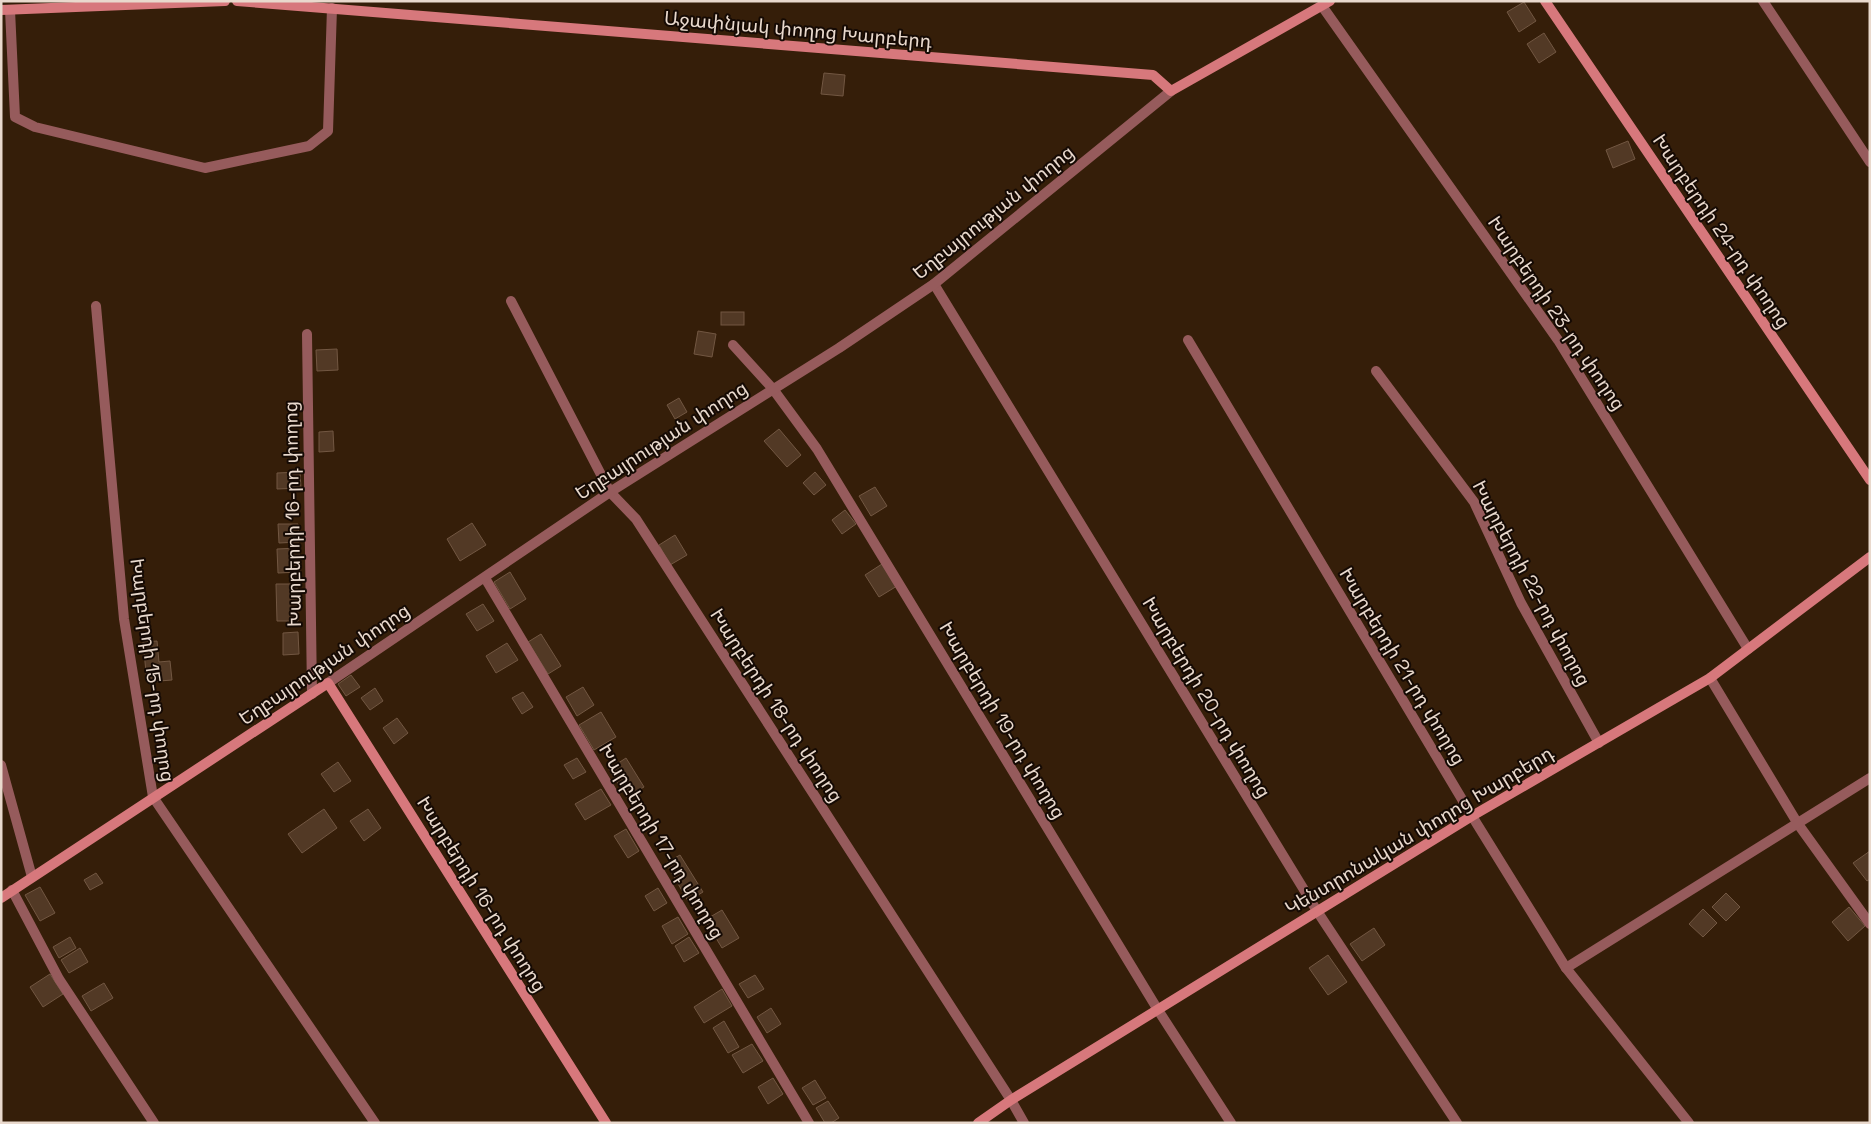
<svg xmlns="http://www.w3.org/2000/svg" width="1871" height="1124" font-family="'Space Grotesk','Noto Sans Armenian',sans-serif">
	<rect width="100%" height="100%" fill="#351e09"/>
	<g fill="#523925" stroke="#725742">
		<polygon points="1524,2 1536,21 1519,32 1507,12"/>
		<polygon points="1544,33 1556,52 1539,63 1527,44"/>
		<polygon points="824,73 845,75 843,96 821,94"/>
		<polygon points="1628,141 1635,159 1613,168 1606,150"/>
		<rect x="721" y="312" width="23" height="13"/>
		<polygon points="698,331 716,334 712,357 694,354"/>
		<polygon points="337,349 338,370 317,371 316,350"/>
		<polygon points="679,398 687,412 675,419 667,405"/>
		<polygon points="779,429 801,455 787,467 764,441"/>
		<polygon points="333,431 334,451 319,452 319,432"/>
		<polygon points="300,472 301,488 277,489 277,473"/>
		<polygon points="815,472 826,485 814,495 803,483"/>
		<polygon points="875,487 887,506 871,516 859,496"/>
		<polygon points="845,510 856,524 842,534 832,520"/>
		<polygon points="472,523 486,545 460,561 447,539"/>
		<polygon points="278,524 298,524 299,542 279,543"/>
		<polygon points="675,535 687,555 670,565 659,545"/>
		<polygon points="299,548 300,572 278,573 277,549"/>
		<polygon points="882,564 897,586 879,597 865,575"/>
		<polygon points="510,572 526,599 510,609 494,582"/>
		<polygon points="276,584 297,584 298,621 277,621"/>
		<polygon points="483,604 494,621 477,631 466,614"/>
		<polygon points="298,632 299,654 283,655 283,633"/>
		<polygon points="541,634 561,666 548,674 528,642"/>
		<polygon points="157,641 159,662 170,661 172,680 147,682 143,642"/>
		<polygon points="507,643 518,660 496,673 486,656"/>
		<polygon points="351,675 360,687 346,696 338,684"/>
		<polygon points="583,687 594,705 577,716 566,697"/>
		<polygon points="375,688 383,701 370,710 361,698"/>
		<polygon points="523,692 533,707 522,714 512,698"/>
		<polygon points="601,712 616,737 594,750 579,725"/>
		<polygon points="397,718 408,733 394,744 383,728"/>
		<polygon points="577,758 586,772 573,779 564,765"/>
		<polygon points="626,758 644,787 626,797 609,769"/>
		<polygon points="338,762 351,781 334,792 321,774"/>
		<polygon points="601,789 611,805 585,820 575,804"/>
		<polygon points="324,809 337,828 302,853 288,834"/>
		<polygon points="368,809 381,828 364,841 350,821"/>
		<polygon points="626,829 639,851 628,858 614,836"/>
		<polygon points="1870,851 1870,879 1867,881 1853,863"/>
		<polygon points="680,855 703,892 688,901 666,863"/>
		<polygon points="96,873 103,883 90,890 84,880"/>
		<polygon points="40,887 55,913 40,921 25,895"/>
		<polygon points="658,888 667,903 654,911 645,896"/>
		<polygon points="1726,893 1740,907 1726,921 1712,907"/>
		<polygon points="1849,907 1865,926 1848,941 1832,922"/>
		<polygon points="1703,909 1717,923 1703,937 1689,924"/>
		<polygon points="722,910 739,938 722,948 705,920"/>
		<polygon points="678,917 688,934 672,944 662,926"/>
		<polygon points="1374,928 1385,945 1362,961 1350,944"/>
		<polygon points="70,937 76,948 59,958 53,947"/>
		<polygon points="689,937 699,953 684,962 675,946"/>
		<polygon points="80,948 88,962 69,973 61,960"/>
		<polygon points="1328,955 1347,982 1328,995 1309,968"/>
		<polygon points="50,974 63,994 43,1007 30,987"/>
		<polygon points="755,975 764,989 748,998 739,984"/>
		<polygon points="104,983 113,998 91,1011 82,996"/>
		<polygon points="722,989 732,1006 704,1023 694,1007"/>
		<polygon points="771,1008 781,1024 767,1033 757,1017"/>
		<polygon points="724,1021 739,1047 728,1053 713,1028"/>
		<polygon points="752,1044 763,1061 743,1073 732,1055"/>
		<polygon points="773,1078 783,1094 768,1104 758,1087"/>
		<polygon points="815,1080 826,1098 813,1105 802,1088"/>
		<polygon points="828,1101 839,1118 831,1123 825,1123 816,1108"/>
	</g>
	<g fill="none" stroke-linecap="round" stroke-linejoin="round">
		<g stroke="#965b5c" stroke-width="10">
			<polyline points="1763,1 1870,162"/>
			<polyline points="1322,6 1558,340 1748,649"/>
			<polyline points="10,10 15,117 35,127 205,168 309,146 328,131 332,8"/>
			<polyline points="934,284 1317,911 1457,1123"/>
			<polyline points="511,301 610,492 636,519 1011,1100 1024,1123"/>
			<polyline points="96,306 124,619 153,797 375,1123"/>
			<polyline points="307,334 312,694"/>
			<polyline points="1188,340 1472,816 1566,968 1689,1123"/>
			<polyline points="733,345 773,389 817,449 1158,1010 1231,1123"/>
			<polyline points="1376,371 1474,502 1521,603 1599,743"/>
			<polyline points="485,578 809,1123"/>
			<polyline points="1710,678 1798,824 1870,924"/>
			<polyline points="328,683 610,492 839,348 934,284 1171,91"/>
			<polyline points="1,765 32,877"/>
			<polyline points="12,890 59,979 154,1123"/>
			<polyline points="1566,968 1870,778"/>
		</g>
		<g stroke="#d7787c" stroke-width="10">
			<polyline points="237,1 1153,75 1171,91 1330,1"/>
			<polyline points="1545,1 1870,480"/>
			<polyline points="1,10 225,1"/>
			<polyline points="1,898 328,683 606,1123"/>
			<polyline points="978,1123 1011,1100 1472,816 1710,678 1870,557"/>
		</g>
	</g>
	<g text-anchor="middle" stroke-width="4" stroke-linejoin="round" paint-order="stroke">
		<g font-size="19" fill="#e9d9cd" stroke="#150a04">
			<text transform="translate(798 29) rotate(5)" y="7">Աջափնյակ փողոց Խարբերդ</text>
			<text transform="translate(993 212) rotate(-39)" y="7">Եղբայրության փողոց</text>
			<text transform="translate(1722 231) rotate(56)" y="7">Խարբերդի 24-րդ փողոց</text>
			<text transform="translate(1557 313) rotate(56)" y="7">Խարբերդի 23-րդ փողոց</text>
			<text transform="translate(661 440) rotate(-33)" y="7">Եղբայրության փողոց</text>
			<text transform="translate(292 514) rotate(-91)" y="7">Խարբերդի 16-րդ փողոց</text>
			<text transform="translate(1532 583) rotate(62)" y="7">Խարբերդի 22-րդ փողոց</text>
			<text transform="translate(324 664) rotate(-34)" y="7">Եղբայրության փողոց</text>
			<text transform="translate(1403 666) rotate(59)" y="7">Խարբերդի 21-րդ փողոց</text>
			<text transform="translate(153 670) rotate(82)" y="7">Խարբերդի 15-րդ փողոց</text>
			<text transform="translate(1207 697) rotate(59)" y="7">Խարբերդի 20-րդ փողոց</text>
			<text transform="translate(777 705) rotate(57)" y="7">Խարբերդի 18-րդ փողոց</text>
			<text transform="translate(1003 720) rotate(59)" y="7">Խարբերդի 19-րդ փողոց</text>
			<text transform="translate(1419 830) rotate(-31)" y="7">Կենտրոնական փողոց Խարբերդ</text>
			<text transform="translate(662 841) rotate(59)" y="7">Խարբերդի 17-րդ փողոց</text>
			<text transform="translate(482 894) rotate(58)" y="7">Խարբերդի 16-րդ փողոց</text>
		</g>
	</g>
	<rect width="1871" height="1124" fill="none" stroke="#e9d9cd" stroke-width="5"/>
</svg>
